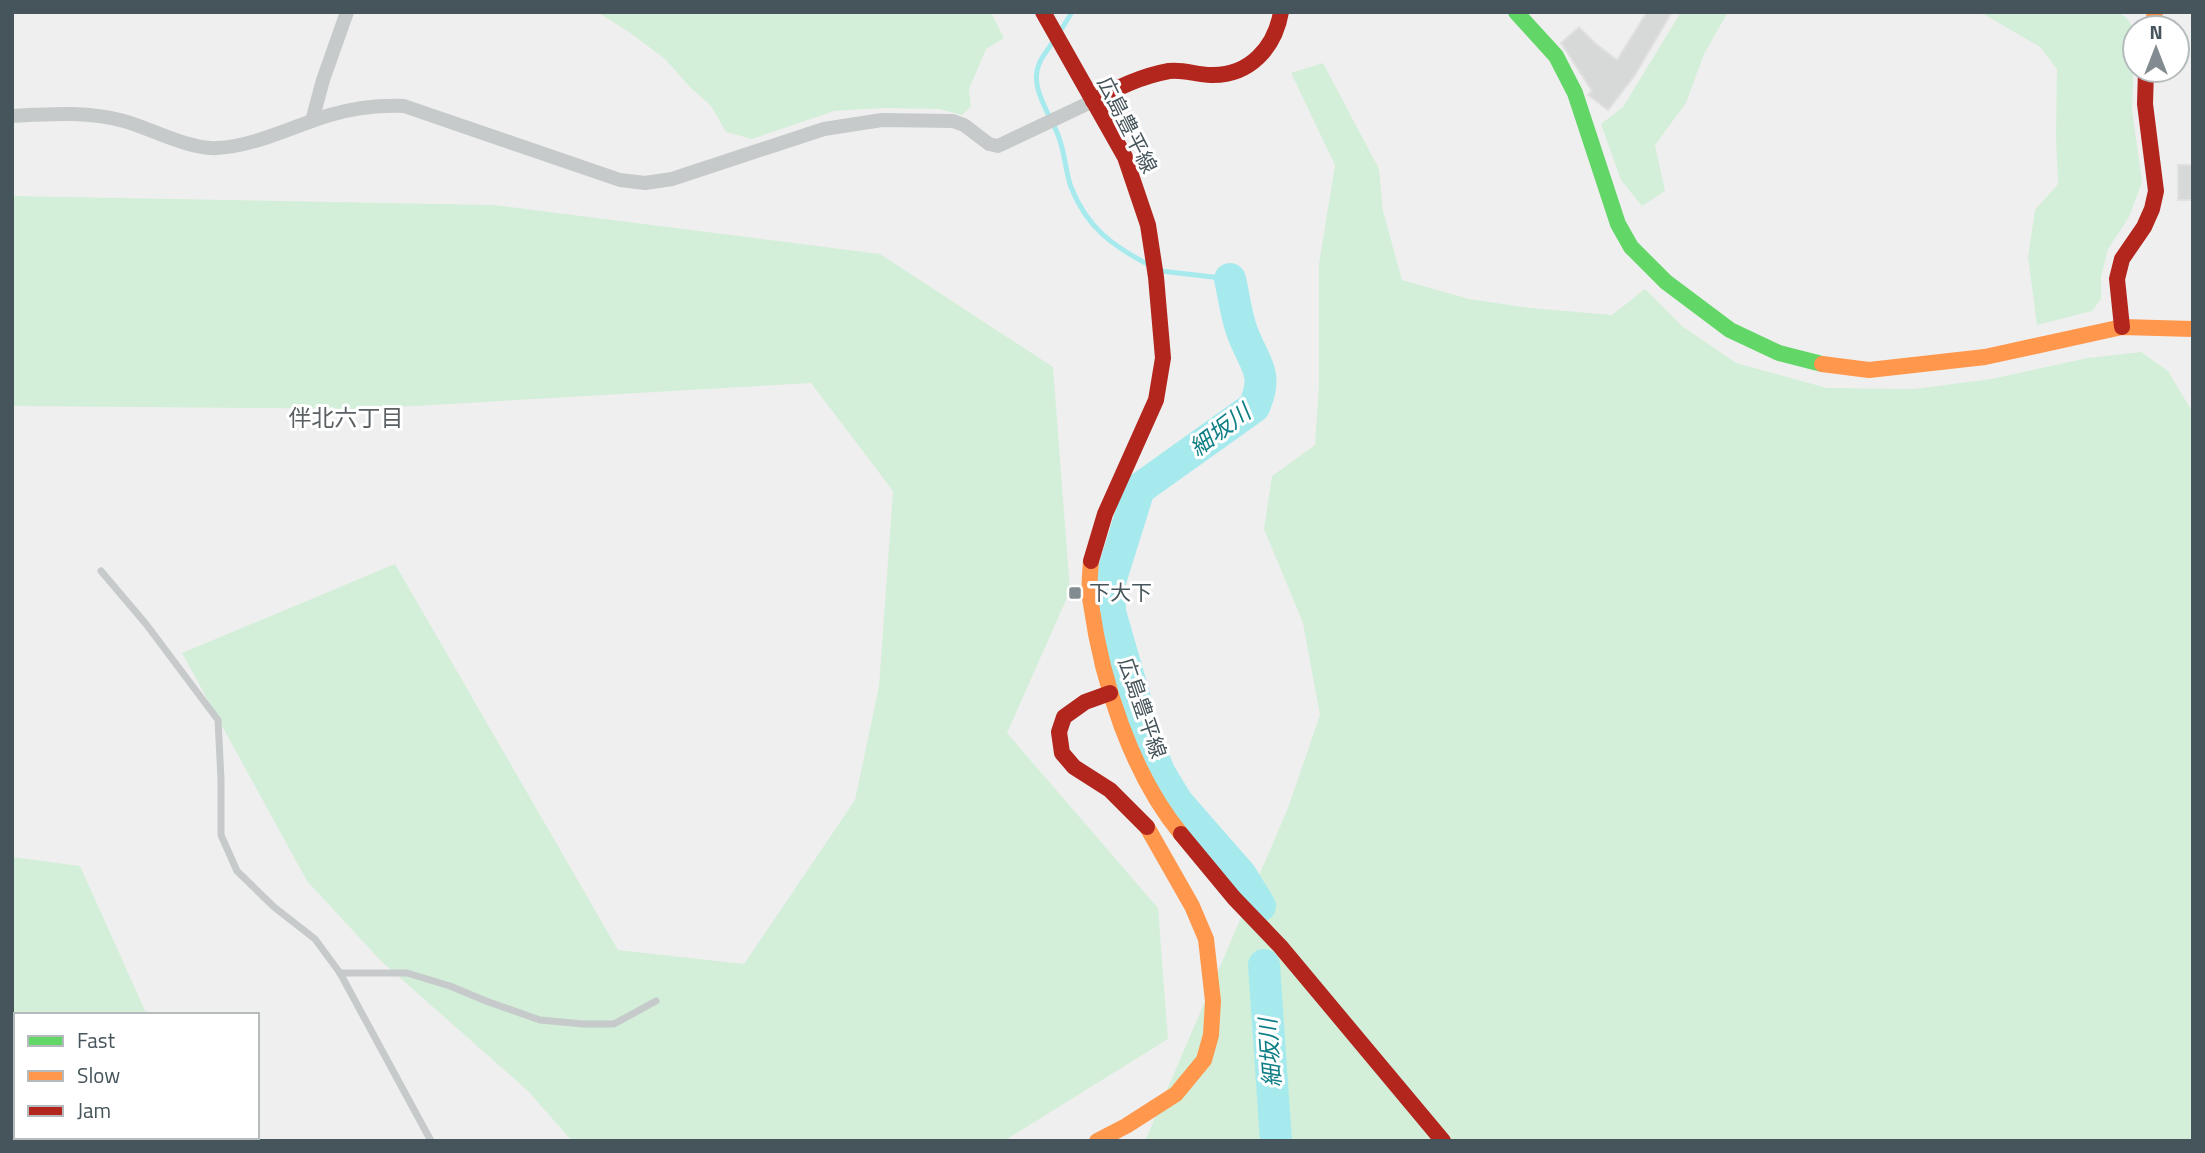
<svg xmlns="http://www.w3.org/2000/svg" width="2205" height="1153" font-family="'Titillium Web','Noto Sans JP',sans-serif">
	<rect width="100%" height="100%" fill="#f0efef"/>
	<g fill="#d3efd9">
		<polygon points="597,12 991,12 1004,38 986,49 969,89 971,107 962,115 939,109 883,108 834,111 752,139 726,132 711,106 690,87 665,59 629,32"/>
		<polygon points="1681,12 1728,12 1704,54 1686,103 1655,145 1665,191 1642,206 1621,180 1601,124 1623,107"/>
		<polygon points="1980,12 2117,12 2126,17 2135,31 2132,110 2142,182 2129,217 2108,249 2101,277 2101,299 2092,311 2037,325 2028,257 2035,210 2058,184 2056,136 2057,69 2040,47"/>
		<polygon points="1323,63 1379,169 1383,211 1402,280 1469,299 1530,308 1612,315 1645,289 1682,326 1736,363 1827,388 1914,389 1991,379 2088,358 2141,352 2168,371 2193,413 2193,1141 1145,1141 1288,808 1320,715 1303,623 1264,529 1272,476 1315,445 1319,385 1319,264 1335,165 1291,73"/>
		<polygon points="12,196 494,205 880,254 1053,367 1070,591 1007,733 1158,908 1168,1039 1004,1141 572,1141 528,1091 381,961 307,881 182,653 395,564 618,950 744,964 855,800 879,686 893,491 811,383 361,409 12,406"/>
		<polygon points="12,857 80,866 147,1015 16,1015 16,1137 233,1137 236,1141 12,1141"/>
	</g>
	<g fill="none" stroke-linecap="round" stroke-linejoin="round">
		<g stroke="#a7eaee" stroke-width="5">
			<polyline points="1061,30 1072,12"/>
			<path d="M1053 41C1049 49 1042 56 1039 64 1029 87 1050 114 1058 135 1065 152 1065 170 1071 187 1087 228 1113 246 1149 265"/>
			<polyline points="1161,271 1230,279"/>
		</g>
		<g stroke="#a7eaee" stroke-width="32">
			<path d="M1230 279C1234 296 1236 317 1243 334 1255 365 1269 373 1254 407L1139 489 1109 585 1110 612 1145 734 1159 772 1178 803 1241 875 1260 906"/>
			<polyline points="1264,965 1276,1141"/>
		</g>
	</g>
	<g fill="#d7d8d8" stroke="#e1e1e2" stroke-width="2">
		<polygon points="1647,12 1672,12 1635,75 1608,110 1588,95 1592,91 1561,43 1579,27 1595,43 1617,60"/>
		<rect x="2178" y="165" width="15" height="35"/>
	</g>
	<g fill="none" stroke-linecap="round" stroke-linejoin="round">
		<g stroke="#c6cacb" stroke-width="7">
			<polyline points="101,571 146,624 218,720 221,779 221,835 237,871 274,907 315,939 340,973 431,1141"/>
			<polyline points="340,973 407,973 450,986 486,1001 540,1020 583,1024 614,1024 656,1001"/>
		</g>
		<g stroke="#c6cacb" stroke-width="14">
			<path d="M12 116C50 114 87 111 124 121 152 129 190 150 217 148 256 146 293 126 330 115 354 108 380 105 404 106L620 180 645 183 672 179 824 129 882 120 953 121 964 125 989 144 998 146 1093 101"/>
			<polyline points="312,121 323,80 347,12"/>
		</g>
		<polyline stroke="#63d668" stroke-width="16" points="1516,12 1556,56 1575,93 1618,224 1631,247 1666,282 1730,330 1779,353 1822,364"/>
		<g stroke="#ff974d" stroke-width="16">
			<polyline points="2152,28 2155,12"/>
			<polyline points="1822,364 1869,370 1985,357 2122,327 2193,329"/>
			<path d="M1091 561C1090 575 1088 591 1091 604 1102 682 1131 773 1181 834"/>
			<polyline points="1097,1141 1126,1126 1176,1094 1204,1060 1211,1035 1213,1001 1206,939 1192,906 1147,827"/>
		</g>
		<g stroke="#b3261e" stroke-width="16">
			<polyline points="1043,12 1125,157 1148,225 1156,277 1163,358 1156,400 1105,514 1091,561"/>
			<path d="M1093 101C1117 88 1141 76 1169 71 1184 69 1196 75 1211 75 1250 76 1275 47 1281 12"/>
			<polyline points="2122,327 2117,279 2122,259 2144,227 2152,209 2156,191 2145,104 2146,70"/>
			<polyline points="1110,693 1085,702 1064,717 1059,732 1062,753 1074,767 1110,790 1147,827"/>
			<polyline points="1181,834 1234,898 1280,946 1443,1141"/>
		</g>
	</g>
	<rect fill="#828b8f" stroke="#fff" stroke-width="2.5" x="1068" y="586" width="14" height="14" rx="3.5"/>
	<g text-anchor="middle" stroke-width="6" stroke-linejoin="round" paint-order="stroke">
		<g font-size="21" fill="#46555b" stroke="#fff">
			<text transform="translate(1127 125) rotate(63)" y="7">広島豊平線</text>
			<text transform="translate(1142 708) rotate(71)" y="7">広島豊平線</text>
		</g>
		<g font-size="21" fill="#46555b" stroke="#fff" text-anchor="start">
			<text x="1089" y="600">下大下</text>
		</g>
		<g font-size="23" fill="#5a6063" stroke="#fff">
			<text x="346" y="426">伴北六丁目</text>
		</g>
		<g font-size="23" font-style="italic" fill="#0c7e84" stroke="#fff">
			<text transform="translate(1220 430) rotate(-37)" y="8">細坂川</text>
			<text transform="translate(1270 1053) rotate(-94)" y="8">細坂川</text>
		</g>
	</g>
	<rect width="2205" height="1153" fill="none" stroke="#46555b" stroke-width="28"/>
	<rect x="14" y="1013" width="245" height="126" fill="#ffffff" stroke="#b5bbbd" stroke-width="2"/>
	<rect x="28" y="1036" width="35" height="10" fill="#63d668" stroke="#b5bbbd" stroke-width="2"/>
	<text x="77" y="1048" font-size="21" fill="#46555b">Fast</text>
	<rect x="28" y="1071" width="35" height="10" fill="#ff974d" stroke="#b5bbbd" stroke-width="2"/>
	<text x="77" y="1083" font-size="21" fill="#46555b">Slow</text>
	<rect x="28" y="1106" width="35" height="10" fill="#b3261e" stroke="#b5bbbd" stroke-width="2"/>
	<text x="77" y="1118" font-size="21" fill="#46555b">Jam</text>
	<g transform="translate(2156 49)"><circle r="33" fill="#ffffff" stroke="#b5bbbd" stroke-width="2"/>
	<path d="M0-5L12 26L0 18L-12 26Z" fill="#828b8f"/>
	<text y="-10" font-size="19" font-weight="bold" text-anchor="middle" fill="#46555b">N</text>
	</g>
</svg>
